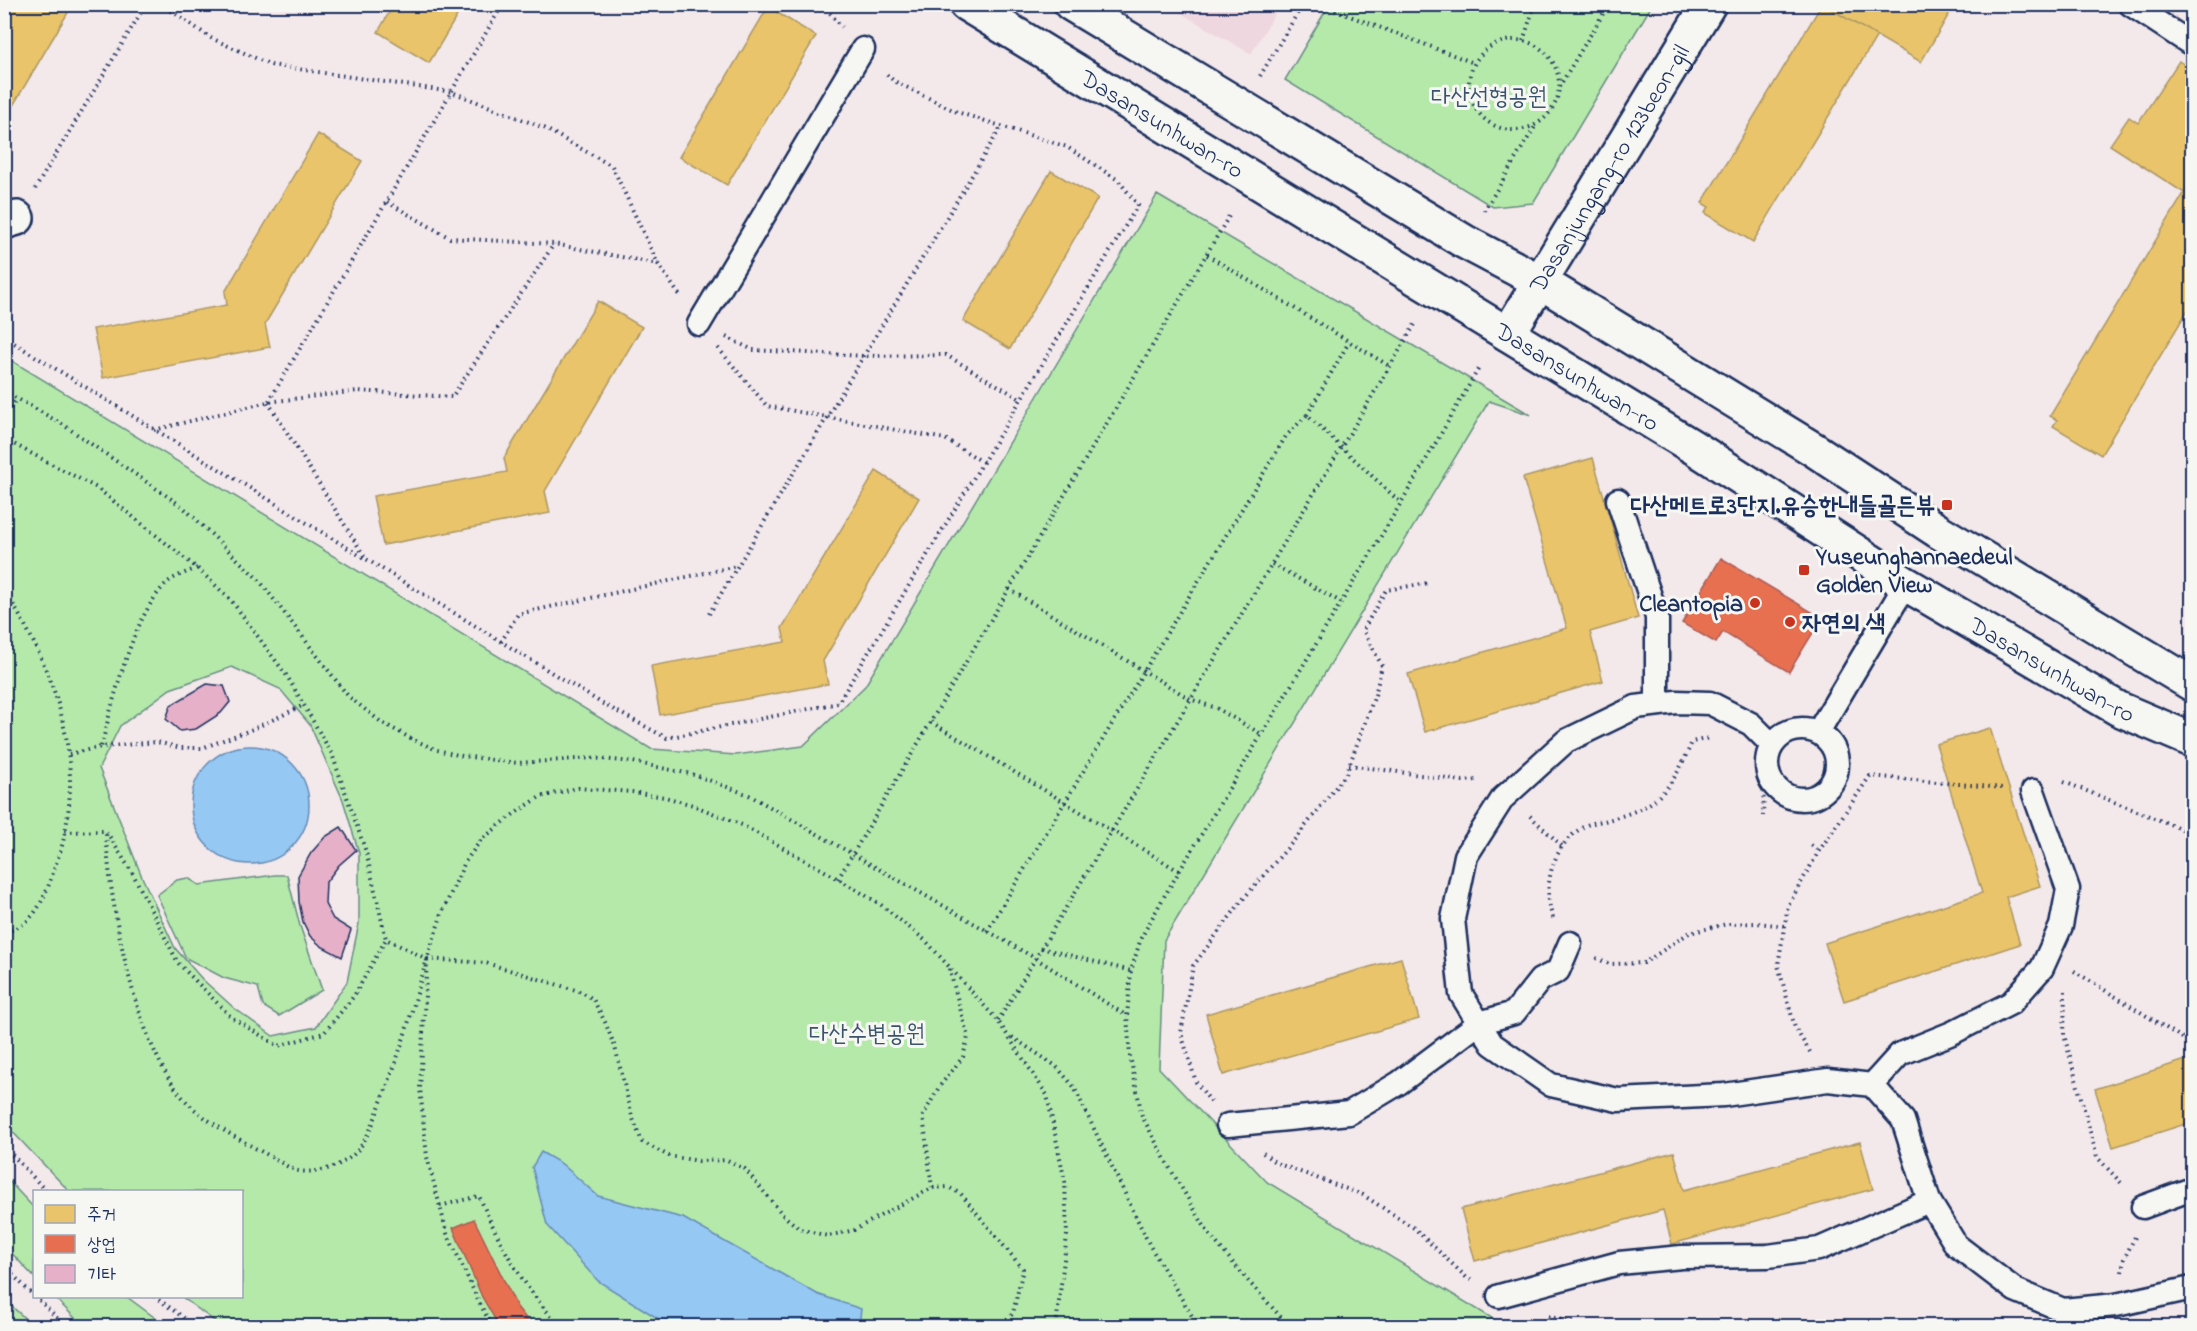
<svg xmlns="http://www.w3.org/2000/svg" width="2197" height="1331" font-family="'Indie Flower','Poor Story',sans-serif">
	<rect width="100%" height="100%" fill="#f3e8ea"/>
	<filter id="ink" filterUnits="userSpaceOnUse"><feTurbulence type="fractalNoise" baseFrequency=".0167" numOctaves="2"/><feDisplacementMap in="SourceGraphic" scale="12" xChannelSelector="R" yChannelSelector="G"/><feConvolveMatrix kernelMatrix="1 2 1 2 8 2 1 2 1" color-interpolation-filters="sRGB"/></filter>
	<g filter="url(#ink)">
		<polygon fill="#efd7e0" points="1167,5 1280,5 1251,54"/>
		<g fill="#b5e9aa" stroke="#688c84" stroke-width="1.5" fill-rule="evenodd">
			<polygon points="1329,5 1329,4 1652,5 1533,203 1493,207 1285,80"/>
			<path d="M1157 195 1531 415 1489 401 1164 940 1159 1068 1267 1182 1505 1326H221L182 1297 242 1296V1192L69 1191 5 1124 4 356 651 749 736 755 803 746 865 686ZM232 667 280 689 310 725 343 800 359 853V923L347 982 316 1027 273 1036 234 1008 202 979 175 948 142 877 99 768 120 726 170 689Z"/>
			<polygon points="275,875 287,875 300,926 322,990 279,1016 263,1006 258,987 224,978 186,958 157,895 177,880 188,878 199,885"/>
			<polygon points="5,1177 34,1208 34,1277 5,1246"/>
			<polygon points="54,1297 127,1297 166,1326 83,1326"/>
			<polygon points="4,1300 5,1300 33,1326 5,1326"/>
		</g>
		<g fill="#95c8f2" stroke="#648bb7" stroke-width="1.5">
			<circle cx="250" cy="805" r="59"/>
			<polygon points="541,1152 562,1164 598,1196 683,1218 817,1294 861,1309 859,1326 670,1326 598,1281 547,1225 532,1167"/>
		</g>
		<g fill="#e9c46a" stroke="#ab9766" stroke-width="1.5">
			<polygon points="13,4 73,4 4,121 4,19"/>
			<polygon points="394,4 464,4 429,63 378,32"/>
			<polygon points="1822,4 1896,4 1753,242 1705,213 1709,207 1702,203"/>
			<polygon points="1822,4 1955,4 1921,62"/>
			<polygon points="768,7 816,36 727,185 679,157"/>
			<polygon points="2179,61 2192,70 2192,198 2110,145 2129,117 2138,123"/>
			<polygon points="318,134 362,161 265,324 270,347 103,378 93,329 227,305 225,292"/>
			<polygon points="1051,171 1098,198 1010,349 963,321"/>
			<polygon points="2192,180 2192,303 2101,455 2053,426 2057,420 2050,416"/>
			<polygon points="598,301 642,327 545,491 550,513 383,545 373,496 507,472 504,458"/>
			<polygon points="1593,458 1638,618 1590,632 1603,681 1425,732 1408,674 1567,628 1523,478"/>
			<polygon points="876,471 919,498 823,661 828,684 660,715 651,666 785,642 782,628"/>
			<polygon points="1990,728 2040,886 2006,897 2020,944 1844,1001 1825,943 1982,893 1936,744"/>
			<polygon points="1401,958 1419,1019 1223,1075 1206,1014"/>
			<polygon points="2192,1058 2192,1122 2113,1147 2095,1089"/>
			<polygon points="1860,1142 1873,1189 1672,1244 1663,1210 1475,1261 1461,1209 1674,1152 1684,1190"/>
		</g>
		<g fill="#e76f51" stroke="#aa5c55" stroke-width="1.5">
			<polygon points="1721,558 1822,618 1789,672 1723,632 1716,643 1682,623"/>
			<polygon points="474,1219 517,1307 532,1326 499,1326 482,1297 453,1228"/>
		</g>
		<g fill="#e6b0c8" stroke="#1b2f5e" stroke-width="1.5">
			<polygon points="207,684 224,686 230,702 221,713 196,729 180,731 166,719 171,705"/>
			<polygon points="341,827 356,850 339,865 326,882 325,904 333,919 351,930 342,957 321,946 310,936 303,922 299,902 298,876 311,853 325,837"/>
		</g>
		<g fill="none" stroke-linecap="round" stroke-linejoin="round">
			<g stroke="#1b2f5e" stroke-width="27">
				<g id="service">
					<polyline points="2130,4 2188,42 2192,43"/>
					<polyline points="699,324 863,49"/>
					<polyline points="1618,500 1657,617 1657,704"/>
					<circle cx="1802" cy="764" r="35"/>
					<polyline points="1818,732 1906,584"/>
					<polyline points="1772,745 1751,724 1710,703 1676,702 1636,707 1566,741 1503,798 1466,856 1453,919 1461,994 1492,1044 1551,1085 1618,1100 1724,1095 1828,1080 1872,1085 1903,1120 1929,1201 1956,1245 2015,1290 2063,1310 2116,1305 2192,1288"/>
					<polyline points="1872,1085 1900,1054 1952,1033 2011,1003 2042,968 2061,926 2068,889 2033,791"/>
					<polyline points="1228,1125 1349,1113 1399,1083 1479,1023 1514,1013 1540,980 1558,971 1570,943"/>
					<polyline points="2143,1207 2192,1189"/>
					<polyline points="1499,1296 1619,1263 1682,1257 1768,1256 1819,1249 1929,1201"/>
				</g>
			</g>
			<g stroke="#1b2f5e" stroke-width="38">
				<g id="minor">
					<polyline points="4,222 17,218"/>
					<path id="s1" d="M1508 334 1709 4"/>
				</g>
			</g>
			<g stroke="#1b2f5e" stroke-width="38">
				<g id="tertiary">
					<path id="s2" d="M966 4 1698 450 1906 584 2119 709 2192 740"/>
					<polyline points="1071,4 1465,242 1539,281 1813,449 1938,531 2192,684"/>
				</g>
			</g>
			<g stroke="#1b2f5e" stroke-width="4" stroke-dasharray="1.5 4.5" stroke-linecap="butt">
				<polyline points="161,4 211,38 271,65 452,92 544,128 612,166 658,264 680,296"/>
				<polyline points="822,4 842,27"/>
				<polyline points="1318,4 1474,63"/>
				<circle cx="1514" cy="85" r="45"/>
				<polyline points="1523,41 1535,4"/>
				<polyline points="1260,76 1303,4"/>
				<polyline points="1559,87 1609,4"/>
				<polyline points="35,189 146,4"/>
				<polyline points="387,202 450,238 554,244 658,264"/>
				<polyline points="1484,211 1536,125"/>
				<polyline points="1207,255 1391,367"/>
				<polyline points="4,337 364,558"/>
				<polyline points="726,337 753,350 864,356 946,355 1021,399"/>
				<polyline points="718,348 767,406 945,439 983,462"/>
				<polyline points="4,391 62,424 183,507 259,580 348,696 381,722 412,739 437,750 462,756 518,763 592,758 633,762 695,775 749,795 1035,958 1127,1016"/>
				<polyline points="269,401 503,4"/>
				<polyline points="268,402 366,559 603,704 667,738 838,703 1138,205 1118,180 1067,147 957,112 894,81 884,72"/>
				<polyline points="1307,415 1349,342"/>
				<polyline points="4,418 17,398"/>
				<polyline points="154,430 268,402 358,391 452,397 554,244"/>
				<path d="M4 439 97 488 197 568 231 600 287 676 332 754 366 852 386 939 427 959C413 1007 400 1055 381 1102 375 1118 369 1137 357 1151 344 1166 319 1174 299 1171 292 1170 282 1163 275 1159 245 1142 208 1125 184 1099 135 1044 109 904 106 831"/>
				<polyline points="1272,564 1341,602"/>
				<path d="M197 568C188 572 175 576 168 582 133 613 113 702 101 747L157 742 181 748H202L253 729 304 705"/>
				<path d="M4 589C50 664 83 743 65 832 63 847 56 862 52 876 43 901 33 927 4 932"/>
				<polyline points="1009,589 1190,699 1216,708 1261,734"/>
				<polyline points="709,614 1001,127"/>
				<polyline points="501,642 518,614 737,566"/>
				<polyline points="931,722 1179,871"/>
				<polyline points="69,754 101,747"/>
				<polyline points="1349,765 1463,781 1476,780"/>
				<polyline points="1759,774 1764,785 1763,816"/>
				<polyline points="2064,782 2192,833"/>
				<polyline points="1530,816 1562,846"/>
				<polyline points="65,832 106,831 133,874 178,963 231,1017 278,1046 324,1033 354,996 386,939"/>
				<polyline points="1811,845 1819,851"/>
				<polyline points="838,879 1229,216"/>
				<path d="M1553 918C1541 886 1553 843 1585 826 1592 822 1601 822 1608 820 1621 816 1636 812 1647 805 1670 792 1682 765 1692 742L1709 738"/>
				<polyline points="987,931 1286,436 1307,415 1401,503"/>
				<polyline points="1041,948 1131,971"/>
				<polyline points="1596,958 1609,964 1644,963 1689,933 1727,924 1757,923 1785,926"/>
				<polyline points="427,959 486,963 582,992 593,999 605,1022 615,1047 632,1116 642,1142 669,1156 699,1161 727,1160 745,1169 783,1215 800,1229 828,1236 854,1230 932,1188 948,1187 961,1194 1023,1269 1013,1313 1003,1326"/>
				<polyline points="2074,971 2184,1039"/>
				<polyline points="2065,991 2064,1035 2097,1157 2123,1185"/>
				<polyline points="998,1021 1417,321"/>
				<polyline points="1012,1037 1056,1066 1074,1087 1150,1246 1198,1326"/>
				<polyline points="1810,1052 1795,1028 1778,965 1788,906 1819,851 1870,776 2003,788"/>
				<polyline points="1211,1102 1196,1082 1181,1033 1193,966 1244,898 1296,838 1346,774 1375,695 1382,666 1363,630 1386,590 1428,583"/>
				<polyline points="4,1146 47,1192"/>
				<polyline points="1263,1153 1276,1163 1363,1195 1414,1228 1467,1278 1474,1282"/>
				<polyline points="932,1188 923,1116 939,1087 963,1057 968,1037 949,968"/>
				<path d="M440 1206 479 1196C501 1246 522 1286 560 1326"/>
				<polyline points="4,1266 34,1296"/>
				<polyline points="2122,1272 2124,1259 2135,1237"/>
				<polyline points="35,1296 65,1326"/>
				<polyline points="154,1296 195,1326"/>
				<polyline points="1548,1316 1582,1326"/>
				<polyline points="492,1326 478,1300 447,1233 427,1157 420,1088 427,959 442,913 465,862 481,840 514,814 540,797 578,788 632,792 665,797 693,805 742,825 830,874 880,904 926,941 998,1021 1047,1095 1065,1182 1067,1235 1056,1326"/>
				<polyline points="1289,1326 1249,1282 1209,1234 1168,1165 1142,1116 1130,1056 1127,1016 1131,971 1141,938 1165,895 1401,503 1479,368"/>
			</g>
			<use href="#service" stroke="#f6f6f2" stroke-width="22"/>
			<use href="#minor" stroke="#f6f6f2" stroke-width="33"/>
			<use href="#tertiary" stroke="#f6f6f2" stroke-width="33"/>
		</g>
	</g>
	<g fill="#c8321e" stroke="#f6f6f2" stroke-width="2">
		<rect x="1941" y="499" width="12" height="12" rx="3"/>
		<rect x="1798" y="564" width="12" height="12" rx="3"/>
		<circle cx="1755" cy="603" r="6"/>
		<circle cx="1790" cy="622" r="6"/>
	</g>
	<g text-anchor="middle" stroke-width="6" stroke-linejoin="round" paint-order="stroke">
		<g font-size="24" fill="#3a546d" stroke="#f6f6f2">
			<text x="1489" y="104">다산선형공원</text>
			<text x="867" y="1041">다산수변공원</text>
		</g>
		<g font-size="24" fill="#1b2f5e" stroke="#f6f6f2">
			<text dy="8" stroke="none"><textPath href="#s2" startOffset="230">Dasansunhwan-ro</textPath></text>
			<text dy="8" stroke="none"><textPath href="#s1" startOffset="194">Dasanjungang-ro 123beon-gil</textPath></text>
			<text dy="8" stroke="none"><textPath href="#s2" startOffset="716">Dasansunhwan-ro</textPath></text>
			<text dy="8" stroke="none"><textPath href="#s2" startOffset="1274">Dasansunhwan-ro</textPath></text>
		</g>
		<g font-size="24" font-weight="bold" fill="#1b2f5e" stroke="#f6f6f2" text-anchor="end">
			<text x="1935" y="513">다산메트로3단지.유승한내들골든뷰</text>
			<text x="1816" y="564" text-anchor="start">Yuseunghannaedeul<tspan x="1816" dy="28">Golden View</tspan></text>
			<text x="1743" y="611">Cleantopia</text>
			<text x="1802" y="630" text-anchor="start">자연의 색</text>
		</g>
	</g>
	<rect width="2197" height="1331" fill="none" stroke="#f6f6f2" stroke-width="24"/>
	<rect x="12" y="12" width="2173" height="1307" fill="none" stroke="#1b2f5e" stroke-width="2" filter="url(#ink)"/>
	<rect x="33" y="1190" width="210" height="108" fill="#f6f6f2" stroke="#9ea6b7" stroke-width="1.5"/>
	<rect x="45" y="1205" width="30" height="18" fill="#e9c46a" stroke="#9ea6b7" stroke-width="1.5"/>
	<text x="87" y="1220" font-size="18" fill="#1b2f5e">주거</text>
	<rect x="45" y="1235" width="30" height="18" fill="#e76f51" stroke="#9ea6b7" stroke-width="1.5"/>
	<text x="87" y="1250" font-size="18" fill="#1b2f5e">상업</text>
	<rect x="45" y="1265" width="30" height="18" fill="#e6b0c8" stroke="#9ea6b7" stroke-width="1.5"/>
	<text x="87" y="1280" font-size="18" fill="#1b2f5e">기타</text>
</svg>
